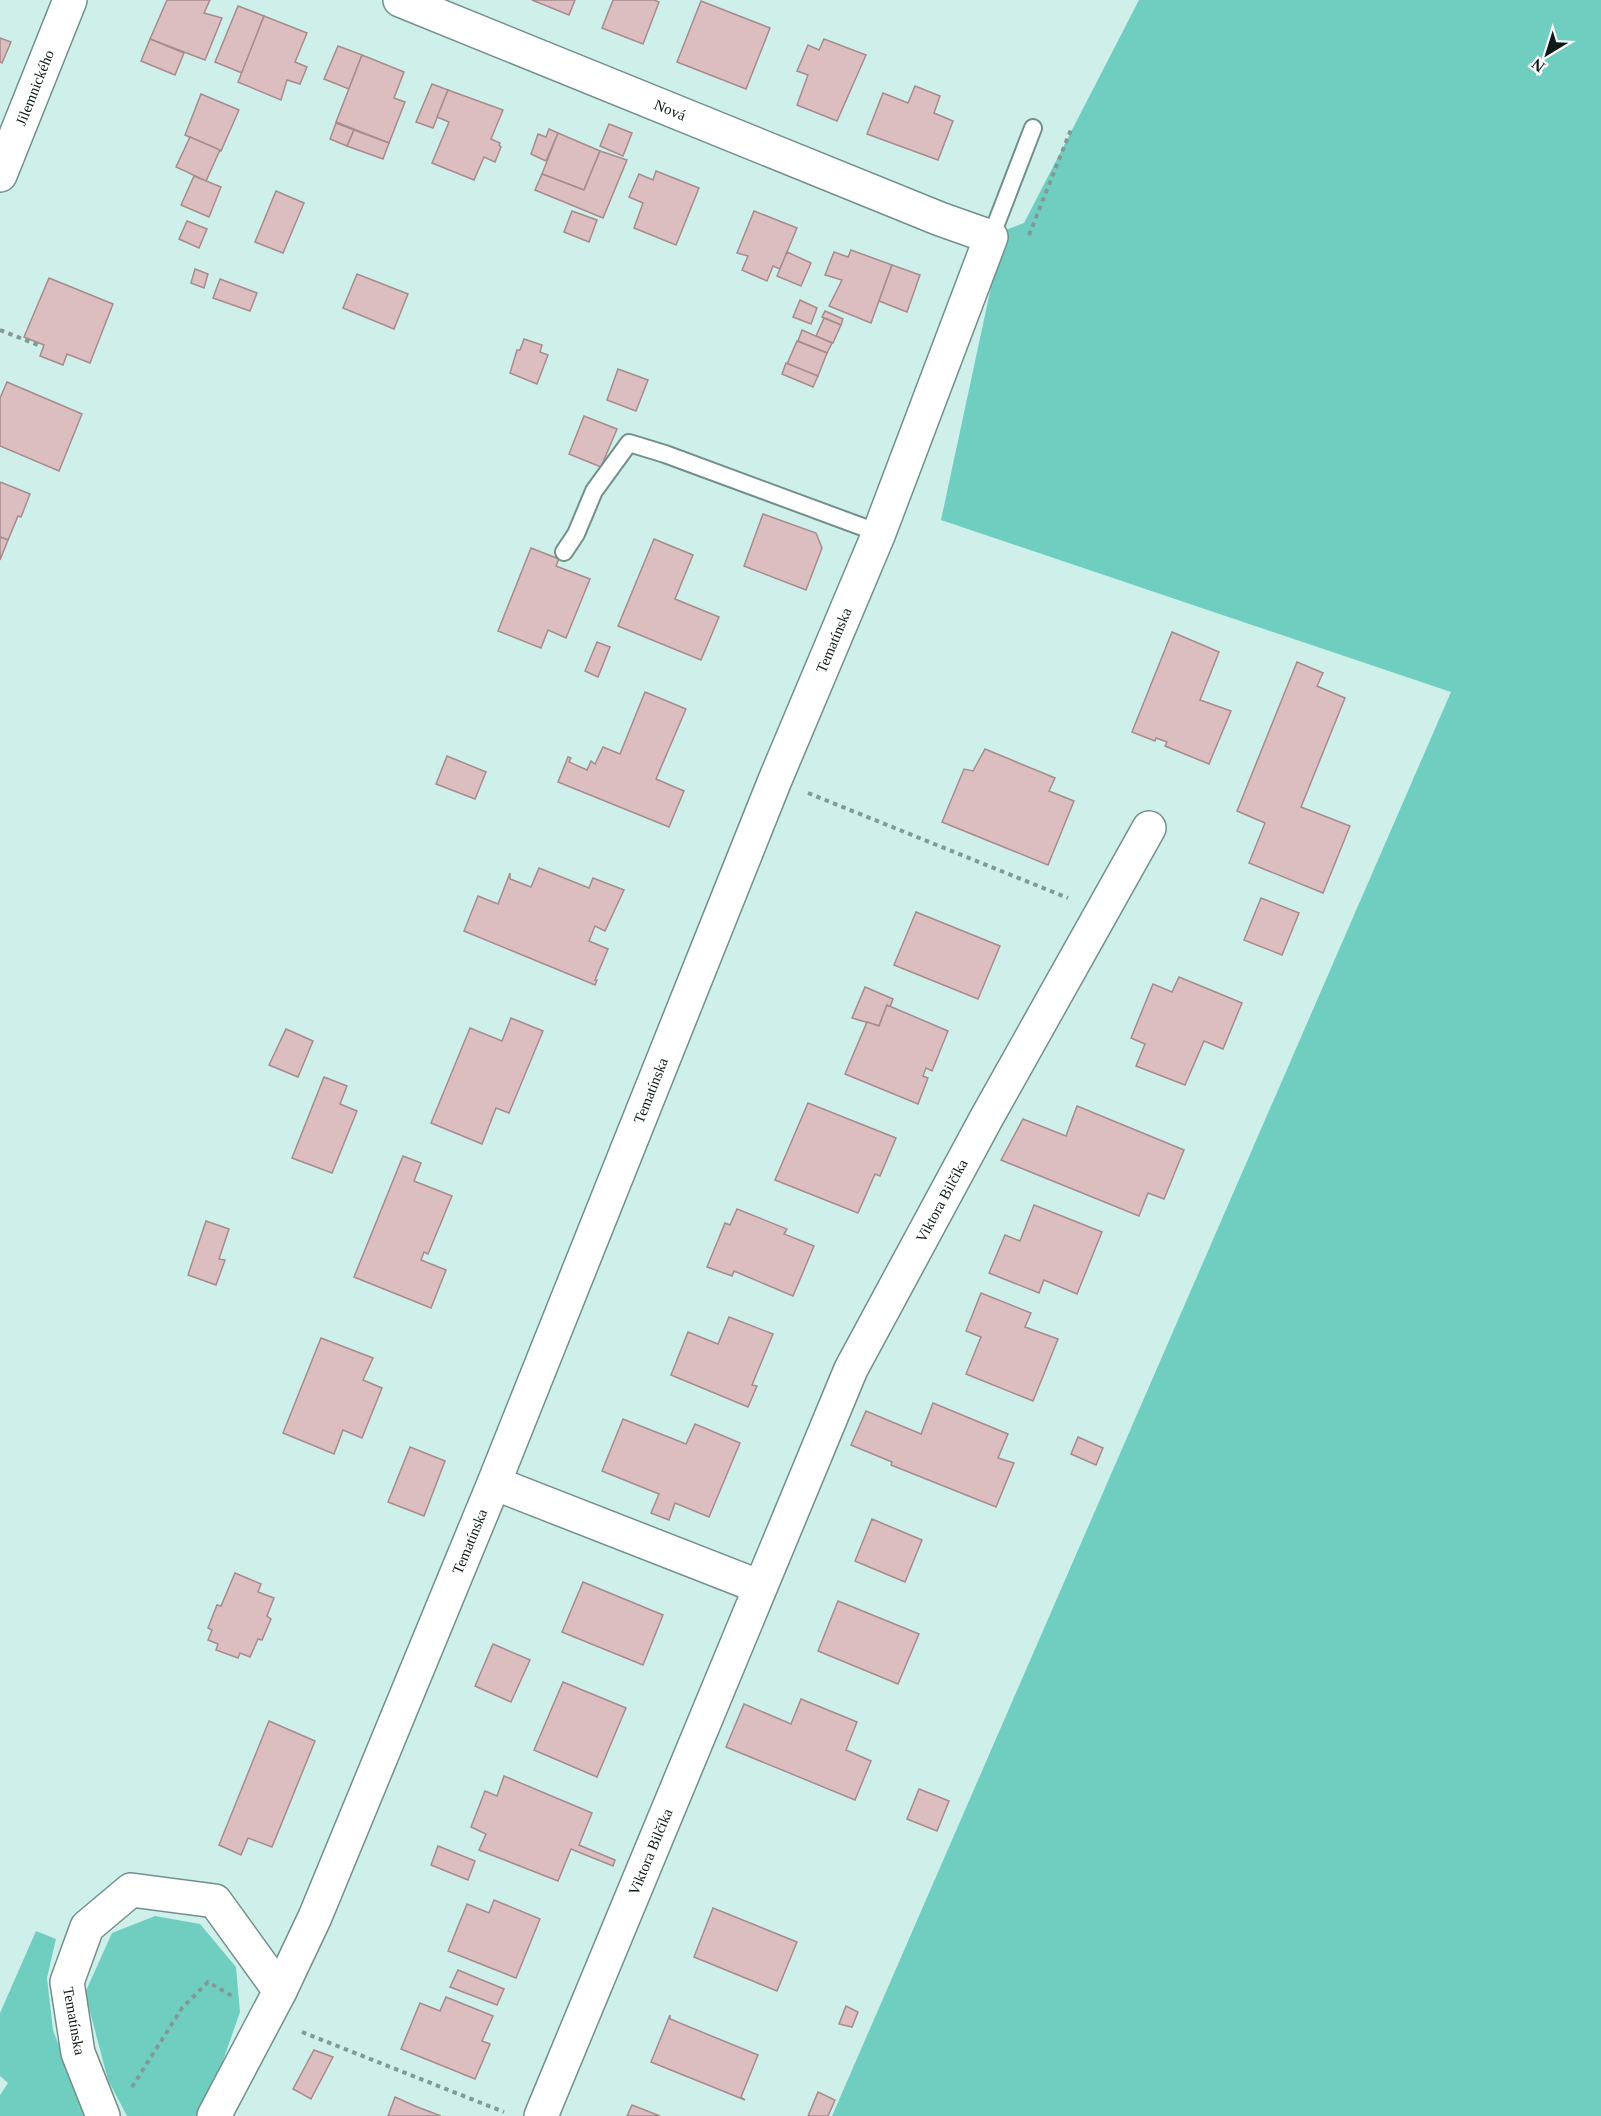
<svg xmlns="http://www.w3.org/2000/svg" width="1601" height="2116" font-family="'Times New Roman',serif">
	<rect width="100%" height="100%" fill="#cff0ea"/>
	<g fill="#70cec1">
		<polygon points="1139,0 1601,0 1601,2116 832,2116 1451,692 941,520 1003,231 1024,223"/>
		<polygon points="155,1916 200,1924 236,1967 240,2012 218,2075 197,2116 127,2116 108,2080 85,1993 112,1933"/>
		<polygon points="36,1931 56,1939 47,1978 53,2030 85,2116 0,2116 0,2095 8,2083 0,2076 0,2013"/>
	</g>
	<g fill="#dcbec0" stroke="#a78b8d" stroke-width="1.5">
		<polygon points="167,0 210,0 204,13 222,18 205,60 150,39"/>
		<polygon points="532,0 575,0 569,15"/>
		<polygon points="613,0 654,0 659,2 643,44 602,28"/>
		<polygon points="701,1 770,28 746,89 677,62"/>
		<polygon points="238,6 264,16 242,73 215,62"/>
		<polygon points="264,16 307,33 295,62 307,67 300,84 287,80 281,100 238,82"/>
		<polygon points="0,38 11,42 2,63 0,62"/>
		<polygon points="150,39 184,53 175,75 141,61"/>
		<polygon points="824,39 866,55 837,121 797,105 808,75 797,71 808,45 819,50"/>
		<polygon points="338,46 362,55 349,89 324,79"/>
		<polygon points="362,55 404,72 394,98 405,102 389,143 336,122"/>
		<polygon points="432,84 448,90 433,128 416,122"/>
		<polygon points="915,86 940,96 934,113 953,121 938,160 867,134 883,93 908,103"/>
		<polygon points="448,90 503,110 491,139 500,143 499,145 501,147 495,162 484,157 474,180 432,163 449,122 437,117"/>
		<polygon points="201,94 239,110 221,151 185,135"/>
		<polygon points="336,123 354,130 347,146 330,139"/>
		<polygon points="609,124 632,133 623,156 600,146"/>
		<polygon points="549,129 558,133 546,161 531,154 538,134 546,137"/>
		<polygon points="354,130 389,143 383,159 347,146"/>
		<polygon points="558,133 600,151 584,190 542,174"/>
		<polygon points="190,137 220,150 206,181 176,167"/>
		<polygon points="600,151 627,160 603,218 535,190 542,174 584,190"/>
		<polygon points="656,171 699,188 676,245 634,228 643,203 629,197 639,174 653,180"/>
		<polygon points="194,176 221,187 209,217 181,205"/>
		<polygon points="276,191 304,203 283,253 255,242"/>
		<polygon points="572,211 597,220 589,242 564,232"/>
		<polygon points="754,211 797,228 780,269 773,266 767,281 742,270 748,256 737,253"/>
		<polygon points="187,221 207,229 199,248 179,239"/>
		<polygon points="851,250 892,265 871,323 829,306 842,280 825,275 834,252 848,257"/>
		<polygon points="787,252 811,263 801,286 777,276"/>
		<polygon points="892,265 920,275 907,312 879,301"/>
		<polygon points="195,269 208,274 204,288 191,283"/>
		<polygon points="357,274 408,294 394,329 343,308"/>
		<polygon points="49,278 113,304 90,363 67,354 63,365 40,356 44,345 24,337"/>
		<polygon points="220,279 257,293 250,311 213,298"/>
		<polygon points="800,300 817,308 811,324 793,317"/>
		<polygon points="825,311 843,319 841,325 822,317"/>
		<polygon points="824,318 841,325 833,343 816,336"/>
		<polygon points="802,330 832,343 827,353 798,341"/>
		<polygon points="524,339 542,345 540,352 548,355 537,384 510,373 517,350 520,350"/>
		<polygon points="797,341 827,353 818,376 787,364"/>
		<polygon points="786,363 818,376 813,387 782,374"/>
		<polygon points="618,369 648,380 636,411 607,400"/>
		<polygon points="7,382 82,414 59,471 0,446 0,398"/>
		<polygon points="584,416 617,429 601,467 569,454"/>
		<polygon points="0,482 30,494 21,517 18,516 8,540 0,537"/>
		<polygon points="763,514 816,533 822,548 806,590 744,566"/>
		<polygon points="0,537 8,540 0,560"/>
		<polygon points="654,539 693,555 675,599 719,617 701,660 618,626"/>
		<polygon points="531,548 559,559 556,566 590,579 566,638 548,630 541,648 498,631"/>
		<polygon points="1172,632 1219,652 1200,700 1231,711 1209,764 1165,746 1167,742 1156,738 1155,741 1132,732"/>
		<polygon points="597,642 610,647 598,677 585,671"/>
		<polygon points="1297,662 1323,673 1317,686 1345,698 1301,807 1350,826 1323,893 1249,863 1265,823 1237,811"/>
		<polygon points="645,692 686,709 656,779 684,791 669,827 558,782 568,757 571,758 569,762 587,770 591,761 595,764 603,747 620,754"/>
		<polygon points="985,749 1055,778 1049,791 1074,801 1048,865 942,822 964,769 973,771"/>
		<polygon points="447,756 486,772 475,799 436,784"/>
		<polygon points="539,868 589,888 593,878 624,890 605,931 595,926 589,941 608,949 595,980 597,980 595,985 464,931 478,896 498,904 510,873 510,879 531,887"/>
		<polygon points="1261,898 1299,913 1282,955 1244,940"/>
		<polygon points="916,912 1000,946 978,999 894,965"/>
		<polygon points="1179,977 1242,1003 1223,1049 1204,1041 1185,1085 1136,1066 1145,1044 1131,1038 1153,984 1172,992"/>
		<polygon points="865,987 893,999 890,1007 887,1005 879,1026 852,1018"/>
		<polygon points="887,1005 948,1031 932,1071 926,1068 923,1076 928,1078 918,1104 845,1074 867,1022 879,1026"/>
		<polygon points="511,1018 543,1031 509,1113 496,1108 482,1144 431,1123 470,1028 502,1041"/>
		<polygon points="286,1029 313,1041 298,1077 269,1065"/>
		<polygon points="324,1077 347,1086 340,1104 357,1111 332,1173 292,1158"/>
		<polygon points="808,1103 896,1138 880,1176 875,1174 858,1213 775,1180"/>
		<polygon points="1077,1106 1184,1150 1164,1199 1148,1193 1139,1216 1001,1160 1023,1119 1066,1136"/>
		<polygon points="403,1156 421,1163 414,1181 452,1196 428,1254 424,1252 421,1260 446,1270 431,1308 354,1277"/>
		<polygon points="1034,1205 1102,1232 1077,1294 1044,1280 1039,1293 989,1273 1005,1235 1020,1241"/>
		<polygon points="737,1209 787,1229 784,1234 814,1246 793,1296 734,1271 732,1276 707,1267 725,1223 730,1225"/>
		<polygon points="206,1221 229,1229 219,1259 225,1260 216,1285 188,1275"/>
		<polygon points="981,1293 1031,1313 1025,1327 1058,1339 1033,1401 966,1374 981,1337 966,1331"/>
		<polygon points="729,1317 773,1334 752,1385 757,1386 748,1407 671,1375 688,1332 718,1344"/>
		<polygon points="321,1338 373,1358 363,1380 382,1388 362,1438 343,1430 334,1454 283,1433"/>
		<polygon points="933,1403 1008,1434 998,1458 1014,1463 996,1507 891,1465 892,1462 851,1445 866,1411 921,1434"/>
		<polygon points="623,1419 686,1444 695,1424 740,1443 709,1517 675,1503 669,1520 651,1513 659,1494 602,1471"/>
		<polygon points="1078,1437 1103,1448 1096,1465 1071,1454"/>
		<polygon points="410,1447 445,1461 424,1516 388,1502"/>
		<polygon points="872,1519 922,1540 905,1582 855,1561"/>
		<polygon points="235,1573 261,1584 258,1592 274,1598 267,1616 271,1619 262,1640 258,1639 250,1657 240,1653 238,1658 216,1650 218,1644 208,1640 212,1630 208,1628 217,1605 221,1606"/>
		<polygon points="583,1582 663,1615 643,1665 562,1632"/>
		<polygon points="838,1601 919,1634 898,1684 818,1651"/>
		<polygon points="493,1644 530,1660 511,1702 475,1686"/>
		<polygon points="563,1682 626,1708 597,1777 534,1750"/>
		<polygon points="801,1699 857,1722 846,1750 871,1761 855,1800 726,1747 744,1704 791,1724"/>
		<polygon points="269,1721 315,1741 272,1847 248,1838 241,1855 219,1845"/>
		<polygon points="504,1776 592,1813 579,1845 615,1860 613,1866 571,1849 558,1881 479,1850 486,1834 471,1827 485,1791 497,1796"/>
		<polygon points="919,1789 949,1801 937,1831 907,1819"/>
		<polygon points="438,1846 475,1861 468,1880 431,1865"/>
		<polygon points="494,1900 540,1919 516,1978 448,1951 467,1904 489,1913"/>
		<polygon points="713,1908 797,1942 777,1991 694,1957"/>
		<polygon points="458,1970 504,1989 497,2005 450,1987"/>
		<polygon points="446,1997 493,2016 482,2041 490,2044 475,2079 401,2049 420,2003 440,2011"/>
		<polygon points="846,2006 858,2012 852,2027 839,2024"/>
		<polygon points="670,2015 670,2019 758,2055 741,2097 745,2100 651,2062"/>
		<polygon points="314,2050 333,2057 311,2099 293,2089"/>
		<polygon points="818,2092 835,2100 828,2116 808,2116"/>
		<polygon points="395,2097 415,2106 441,2116 388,2116"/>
		<polygon points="632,2105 660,2116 627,2116"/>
	</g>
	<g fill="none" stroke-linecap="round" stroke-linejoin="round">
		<g stroke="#72908b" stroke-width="20">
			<g id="service">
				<polyline points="991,237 1033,128"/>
				<polyline points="564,552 576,534 594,491 629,443 665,454 879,533"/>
			</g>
		</g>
		<g stroke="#72908b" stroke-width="36">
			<g id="minor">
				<path id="s1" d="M0 175 70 0"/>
				<polyline points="494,1483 760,1587"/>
				<path id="s2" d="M280 1991 315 1917 494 1483 775 780 879 533 991 237 940 219 400 0"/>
				<polyline points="103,2116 78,2053 67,1982 87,1927 131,1890 215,1901 280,1991 214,2116"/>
				<path id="s3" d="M541 2116 851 1369 987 1117 1149 828"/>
			</g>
		</g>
		<g stroke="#819a96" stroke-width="4" stroke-dasharray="4.5 4.5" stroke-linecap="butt">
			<polyline points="1029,235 1072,127"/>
			<polyline points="0,330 38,345"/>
			<polyline points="808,793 1068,898"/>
			<polyline points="302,2032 504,2112"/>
			<polyline points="132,2087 182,2008 208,1982 234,1997"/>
		</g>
		<use href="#service" stroke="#fff" stroke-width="16"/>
		<use href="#minor" stroke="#fff" stroke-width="33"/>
	</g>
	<g text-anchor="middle" stroke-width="5" stroke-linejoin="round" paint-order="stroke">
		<g font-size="15" fill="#0f1b19" stroke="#fff">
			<text dy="5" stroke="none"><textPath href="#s1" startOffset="94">Jilemnického</textPath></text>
			<text transform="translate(670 110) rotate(22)" y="5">Nová</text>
			<text dy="5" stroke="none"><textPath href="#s2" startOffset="1460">Tematínska</textPath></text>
			<text dy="5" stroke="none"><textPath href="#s2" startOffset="974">Tematínska</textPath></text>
			<text dy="5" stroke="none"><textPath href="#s3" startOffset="1000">Viktora Bilčíka</textPath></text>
			<text dy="5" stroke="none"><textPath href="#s2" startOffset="488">Tematínska</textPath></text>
			<text dy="5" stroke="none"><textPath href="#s3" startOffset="286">Viktora Bilčíka</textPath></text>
			<text transform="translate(74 2021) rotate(80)" y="5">Tematínska</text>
		</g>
	</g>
	<g transform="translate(1547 54) rotate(218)" stroke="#ffffff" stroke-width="4.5" paint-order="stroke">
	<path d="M0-4.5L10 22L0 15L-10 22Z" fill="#0f1b19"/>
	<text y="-9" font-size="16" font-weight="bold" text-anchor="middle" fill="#0f1b19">N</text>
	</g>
</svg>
